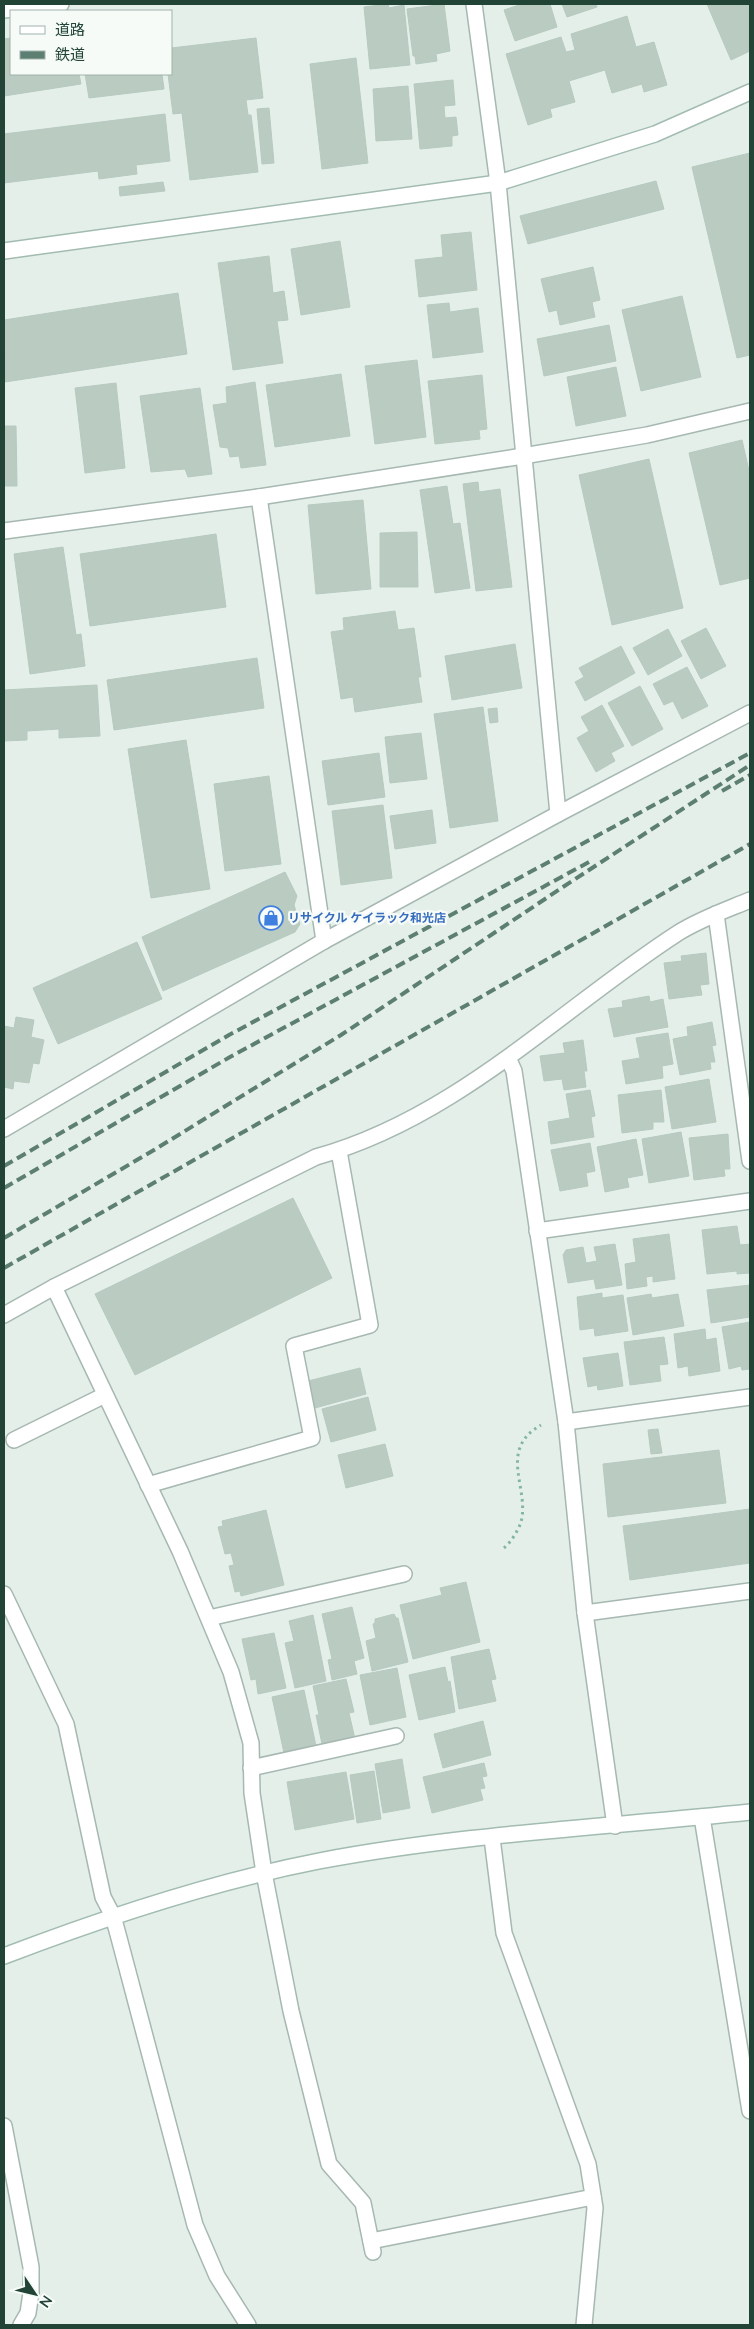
<svg xmlns="http://www.w3.org/2000/svg" width="754" height="2329" font-family="Lato,'Noto Sans JP',sans-serif">
	<rect width="100%" height="100%" fill="#e5efea"/>
	<g fill="#bacbc2" stroke="#b6cac0">
		<polygon points="388,4 389,8 404,5 410,65 370,69 364,7"/>
		<polygon points="444,4 450,51 436,54 437,61 416,64 415,56 413,56 407,9"/>
		<polygon points="522,4 550,4 557,27 515,41 504,10"/>
		<polygon points="562,4 596,4 597,7 567,17"/>
		<polygon points="707,4 750,4 750,51 731,60"/>
		<polygon points="627,16 636,47 654,42 667,85 644,92 642,84 612,93 605,70 569,81 575,102 550,109 552,117 528,125 506,54 561,37 566,52 575,50 571,34"/>
		<polygon points="11,38 11,74 79,74 81,84 4,96 4,39"/>
		<polygon points="256,38 263,98 246,100 248,115 251,115 258,172 190,180 182,113 173,114 168,74 171,74 171,48"/>
		<polygon points="356,58 368,163 322,169 310,64"/>
		<polygon points="85,74 162,74 164,89 89,98"/>
		<polygon points="453,80 455,105 444,106 445,118 456,117 458,135 452,136 452,146 420,149 414,84"/>
		<polygon points="408,86 412,139 376,141 373,89"/>
		<polygon points="269,108 274,163 262,164 257,109"/>
		<polygon points="165,114 170,161 136,165 137,174 99,179 98,171 4,183 4,134"/>
		<polygon points="750,153 750,355 737,358 692,167"/>
		<polygon points="656,181 664,209 528,244 520,216"/>
		<polygon points="163,182 165,191 120,196 119,187"/>
		<polygon points="471,232 477,290 419,297 415,260 443,257 441,235"/>
		<polygon points="340,241 350,307 301,315 291,249"/>
		<polygon points="269,256 273,293 284,291 288,320 277,321 283,363 233,370 218,263"/>
		<polygon points="593,267 600,300 592,302 595,317 560,325 557,310 549,312 541,279"/>
		<polygon points="178,293 187,354 5,382 4,320"/>
		<polygon points="682,296 701,377 641,391 622,310"/>
		<polygon points="449,303 450,312 478,308 483,352 433,358 427,305"/>
		<polygon points="609,325 616,361 544,376 537,339"/>
		<polygon points="417,360 426,437 375,444 365,366"/>
		<polygon points="616,367 626,416 576,426 567,377"/>
		<polygon points="341,374 350,436 275,447 266,385"/>
		<polygon points="482,375 487,429 479,430 480,439 435,444 428,381"/>
		<polygon points="255,382 266,465 241,468 239,456 230,457 228,448 220,447 213,405 227,403 226,387"/>
		<polygon points="116,383 125,468 85,473 75,388"/>
		<polygon points="200,388 212,474 188,477 185,469 151,472 140,396"/>
		<polygon points="4,426 16,426 17,486 4,486"/>
		<polygon points="742,440 750,475 750,578 720,585 689,453"/>
		<polygon points="649,459 683,608 612,625 579,475"/>
		<polygon points="478,482 479,492 500,489 512,587 476,591 463,484"/>
		<polygon points="447,486 453,524 460,523 470,588 435,593 420,490"/>
		<polygon points="363,500 371,589 316,594 308,505"/>
		<polygon points="417,532 418,587 380,587 380,533"/>
		<polygon points="216,534 226,607 90,626 80,554"/>
		<polygon points="63,547 76,635 81,634 85,666 30,674 14,554"/>
		<polygon points="395,611 398,630 414,628 421,677 418,677 422,702 355,712 353,697 341,699 331,632 344,630 343,618"/>
		<polygon points="706,628 726,666 701,679 681,641"/>
		<polygon points="668,629 682,656 648,675 633,648"/>
		<polygon points="515,644 522,688 452,700 445,656"/>
		<polygon points="621,646 635,673 585,701 575,682 584,677 579,668"/>
		<polygon points="257,658 264,708 114,730 107,680"/>
		<polygon points="687,667 708,706 682,719 673,701 664,705 653,684"/>
		<polygon points="97,685 100,736 59,738 59,729 27,731 27,740 4,741 4,690"/>
		<polygon points="640,686 663,729 632,746 608,703"/>
		<polygon points="602,705 624,746 611,753 615,761 596,772 577,738 589,731 581,717"/>
		<polygon points="483,707 498,821 450,828 434,714"/>
		<polygon points="497,708 498,722 490,723 488,709"/>
		<polygon points="421,733 427,779 390,783 385,737"/>
		<polygon points="186,740 210,889 151,898 128,749"/>
		<polygon points="379,753 385,797 328,805 322,761"/>
		<polygon points="269,776 281,864 225,871 214,784"/>
		<polygon points="383,805 392,878 341,885 332,811"/>
		<polygon points="432,810 436,843 395,849 390,816"/>
		<polygon points="285,872 297,896 294,905 300,924 295,932 163,991 142,937"/>
		<polygon points="137,942 162,999 58,1044 33,988"/>
		<polygon points="706,953 709,984 700,985 702,995 669,999 664,963 682,961 681,956"/>
		<polygon points="649,996 650,1002 663,999 668,1027 614,1037 608,1009 623,1007 622,1001"/>
		<polygon points="16,1017 34,1020 31,1037 44,1040 39,1064 33,1063 29,1083 14,1081 13,1089 4,1087 4,1026 14,1028"/>
		<polygon points="712,1022 716,1045 712,1046 715,1062 710,1062 711,1069 680,1075 673,1039 688,1036 687,1027"/>
		<polygon points="668,1033 673,1064 662,1066 663,1078 626,1084 622,1061 640,1058 636,1038"/>
		<polygon points="583,1040 587,1071 584,1071 586,1087 564,1090 562,1079 544,1081 540,1056 565,1053 563,1043"/>
		<polygon points="709,1079 716,1122 672,1129 665,1087"/>
		<polygon points="590,1090 595,1116 591,1117 594,1137 551,1144 548,1122 570,1118 566,1094"/>
		<polygon points="661,1090 664,1122 653,1122 653,1129 622,1133 618,1095"/>
		<polygon points="681,1132 689,1176 649,1183 642,1139"/>
		<polygon points="728,1134 730,1169 724,1169 725,1176 694,1180 689,1138"/>
		<polygon points="636,1139 643,1175 627,1178 629,1187 605,1192 597,1147"/>
		<polygon points="590,1143 595,1171 586,1173 588,1186 560,1191 551,1150"/>
		<polygon points="293,1198 332,1278 135,1375 95,1294"/>
		<polygon points="737,1226 740,1245 750,1244 750,1273 737,1274 737,1271 707,1274 702,1230"/>
		<polygon points="669,1234 675,1279 653,1282 653,1276 646,1277 647,1286 627,1289 625,1264 636,1262 633,1239"/>
		<polygon points="615,1244 622,1285 596,1289 594,1279 568,1283 563,1255 566,1250 583,1247 586,1263 597,1261 594,1247"/>
		<polygon points="750,1285 750,1317 711,1323 707,1290"/>
		<polygon points="602,1293 602,1298 623,1295 628,1331 595,1336 594,1328 580,1330 577,1297"/>
		<polygon points="651,1294 652,1298 678,1294 684,1326 633,1335 627,1298"/>
		<polygon points="750,1322 750,1369 742,1370 741,1366 729,1369 722,1327"/>
		<polygon points="705,1329 706,1340 716,1338 720,1371 689,1376 688,1366 678,1368 674,1334"/>
		<polygon points="664,1337 668,1364 659,1365 661,1381 630,1385 624,1342"/>
		<polygon points="618,1353 623,1386 598,1390 597,1385 588,1387 583,1358"/>
		<polygon points="360,1368 366,1394 315,1408 308,1381"/>
		<polygon points="368,1397 376,1430 331,1442 322,1409"/>
		<polygon points="658,1429 662,1453 651,1454 648,1430"/>
		<polygon points="385,1444 393,1476 346,1488 338,1455"/>
		<polygon points="719,1450 726,1503 608,1517 603,1464"/>
		<polygon points="750,1509 750,1563 630,1580 623,1526"/>
		<polygon points="266,1510 284,1585 241,1596 240,1591 235,1592 229,1566 234,1565 231,1553 225,1554 218,1527 223,1526 222,1521"/>
		<polygon points="466,1582 480,1642 413,1659 400,1605 442,1595 440,1588"/>
		<polygon points="352,1607 364,1658 354,1661 357,1674 332,1680 328,1660 332,1659 322,1614"/>
		<polygon points="394,1614 396,1618 398,1618 408,1662 372,1671 366,1641 376,1638 373,1624 375,1623 375,1619"/>
		<polygon points="313,1615 326,1681 295,1688 285,1643 294,1641 289,1621"/>
		<polygon points="274,1633 286,1688 258,1694 256,1679 251,1680 242,1639"/>
		<polygon points="489,1649 496,1679 491,1680 496,1701 459,1709 451,1657"/>
		<polygon points="445,1667 448,1682 450,1681 455,1712 419,1720 409,1675"/>
		<polygon points="397,1668 406,1717 370,1725 360,1675"/>
		<polygon points="346,1679 354,1712 349,1713 355,1739 322,1744 316,1715 319,1715 313,1686"/>
		<polygon points="304,1690 316,1746 284,1753 272,1697"/>
		<polygon points="483,1721 491,1755 443,1768 434,1734"/>
		<polygon points="402,1759 410,1808 383,1813 375,1764"/>
		<polygon points="484,1763 487,1776 482,1777 485,1788 480,1789 483,1800 432,1813 423,1777"/>
		<polygon points="374,1771 381,1819 357,1823 350,1775"/>
		<polygon points="346,1772 354,1819 295,1830 287,1782"/>
	</g>
	<g fill="none" stroke-linecap="round" stroke-linejoin="round">
		<g stroke="#a6b8b1" stroke-width="18">
			<g id="lane">
				<polyline points="14,1440 105,1395"/>
				<polyline points="371,2241 593,2197"/>
			</g>
		</g>
		<g stroke="#a6b8b1" stroke-width="18">
			<g id="street">
				<polyline points="474,4 498,183 558,814"/>
				<polyline points="259,497 324,941"/>
				<polyline points="4,531 259,497 523,456 647,435 750,411"/>
				<polyline points="716,914 750,1161"/>
				<polyline points="508,1058 514,1071 566,1422 585,1613 615,1826"/>
				<polyline points="4,1129 324,941 558,814 750,713"/>
				<polyline points="537,1231 750,1201"/>
				<polyline points="54,1287 180,1551 231,1672 251,1743 252,1793 264,1873 291,2011 329,2164 363,2203 373,2252"/>
				<path d="M4 1315 54 1287 316 1157C457 1118 559 1010 678 933 700 919 726 910 750 900"/>
				<polyline points="566,1422 750,1397"/>
				<polyline points="148,1485 312,1438 294,1346 370,1325 339,1151"/>
				<polyline points="4,1594 66,1724 103,1897 113,1916 119,1938 195,2225 217,2276 248,2325"/>
				<polyline points="585,1613 750,1591"/>
				<polyline points="209,1618 404,1574"/>
				<polyline points="251,1768 396,1736"/>
				<polyline points="702,1817 750,2111"/>
				<polyline points="492,1838 504,1933 588,2164 595,2208 584,2325"/>
				<polyline points="4,2126 31,2267 31,2293 28,2313 21,2325"/>
			</g>
		</g>
		<g stroke="#a2bcb1" stroke-width="18">
			<g id="secondary">
				<polyline points="4,10 61,4"/>
				<polyline points="4,251 498,183 655,134 750,92"/>
				<path d="M4 1956C106 1917 211 1882 319 1861 461 1834 607 1827 750 1812"/>
			</g>
		</g>
		<path stroke="#82b6a1" stroke-width="3" stroke-dasharray="2.5 4" stroke-linecap="butt" d="M504 1548C511 1542 518 1531 521 1522 530 1488 497 1450 541 1425"/>
		<use href="#lane" stroke="#fff" stroke-width="15"/>
		<use href="#street" stroke="#fff" stroke-width="15"/>
		<use href="#secondary" stroke="#fff" stroke-width="15"/>
		<g stroke="#5c7f72" stroke-width="4" stroke-dasharray="10 5" stroke-linecap="butt">
			<polyline points="722,791 750,775"/>
			<polyline points="4,1166 229,1035 750,753"/>
			<polyline points="4,1188 230,1057 589,862"/>
			<polyline points="4,1238 154,1150 341,1035 563,887 750,765"/>
			<polyline points="4,1268 750,844"/>
		</g>
	</g>
	<defs>
		<g id="shop-ring" transform="scale(1.25)"><circle r="9.5" fill="#f6fbf8" stroke="#3f7fe0" stroke-width="1.5"/><path d="M-5-2.5h2.3a2.7 3.5 0 0 1 5.4 0H5L5.5 6h-11ZM-1.5-2.5h3a1.5 2.3 0 0 0-3 0Z" fill="#3f7fe0"/></g>
	</defs>
	<g fill-rule="evenodd">
		<use href="#shop-ring" x="271" y="918"/>
	</g>
	<g text-anchor="middle" stroke-width="4.5" stroke-linejoin="round" paint-order="stroke">
		<g font-size="12" font-weight="bold" fill="#366cbe" stroke="#f6fbf8" text-anchor="start">
			<text x="288" y="922">リサイクル ケイラック和光店</text>
		</g>
	</g>
	<rect width="754" height="2329" fill="none" stroke="#214437" stroke-width="10"/>
	<rect x="10" y="10" width="162" height="65" fill="#f6fbf8" stroke="#a1b2ab"/>
	<rect x="20" y="26" width="25" height="8" fill="#ffffff" stroke="#a1b2ab"/>
	<text x="55" y="35" font-size="15" fill="#214437">道路</text>
	<rect x="20" y="51" width="25" height="8" fill="#5c7f72" stroke="#a1b2ab"/>
	<text x="55" y="60" font-size="15" fill="#214437">鉄道</text>
	<g transform="translate(35 2294) rotate(125)" stroke="#f6fbf8" stroke-width="4" paint-order="stroke">
	<path d="M0-4L9 19L0 12L-9 19Z" fill="#214437"/>
	<text y="-8" font-size="14" font-weight="bold" text-anchor="middle" fill="#214437">N</text>
	</g>
</svg>
